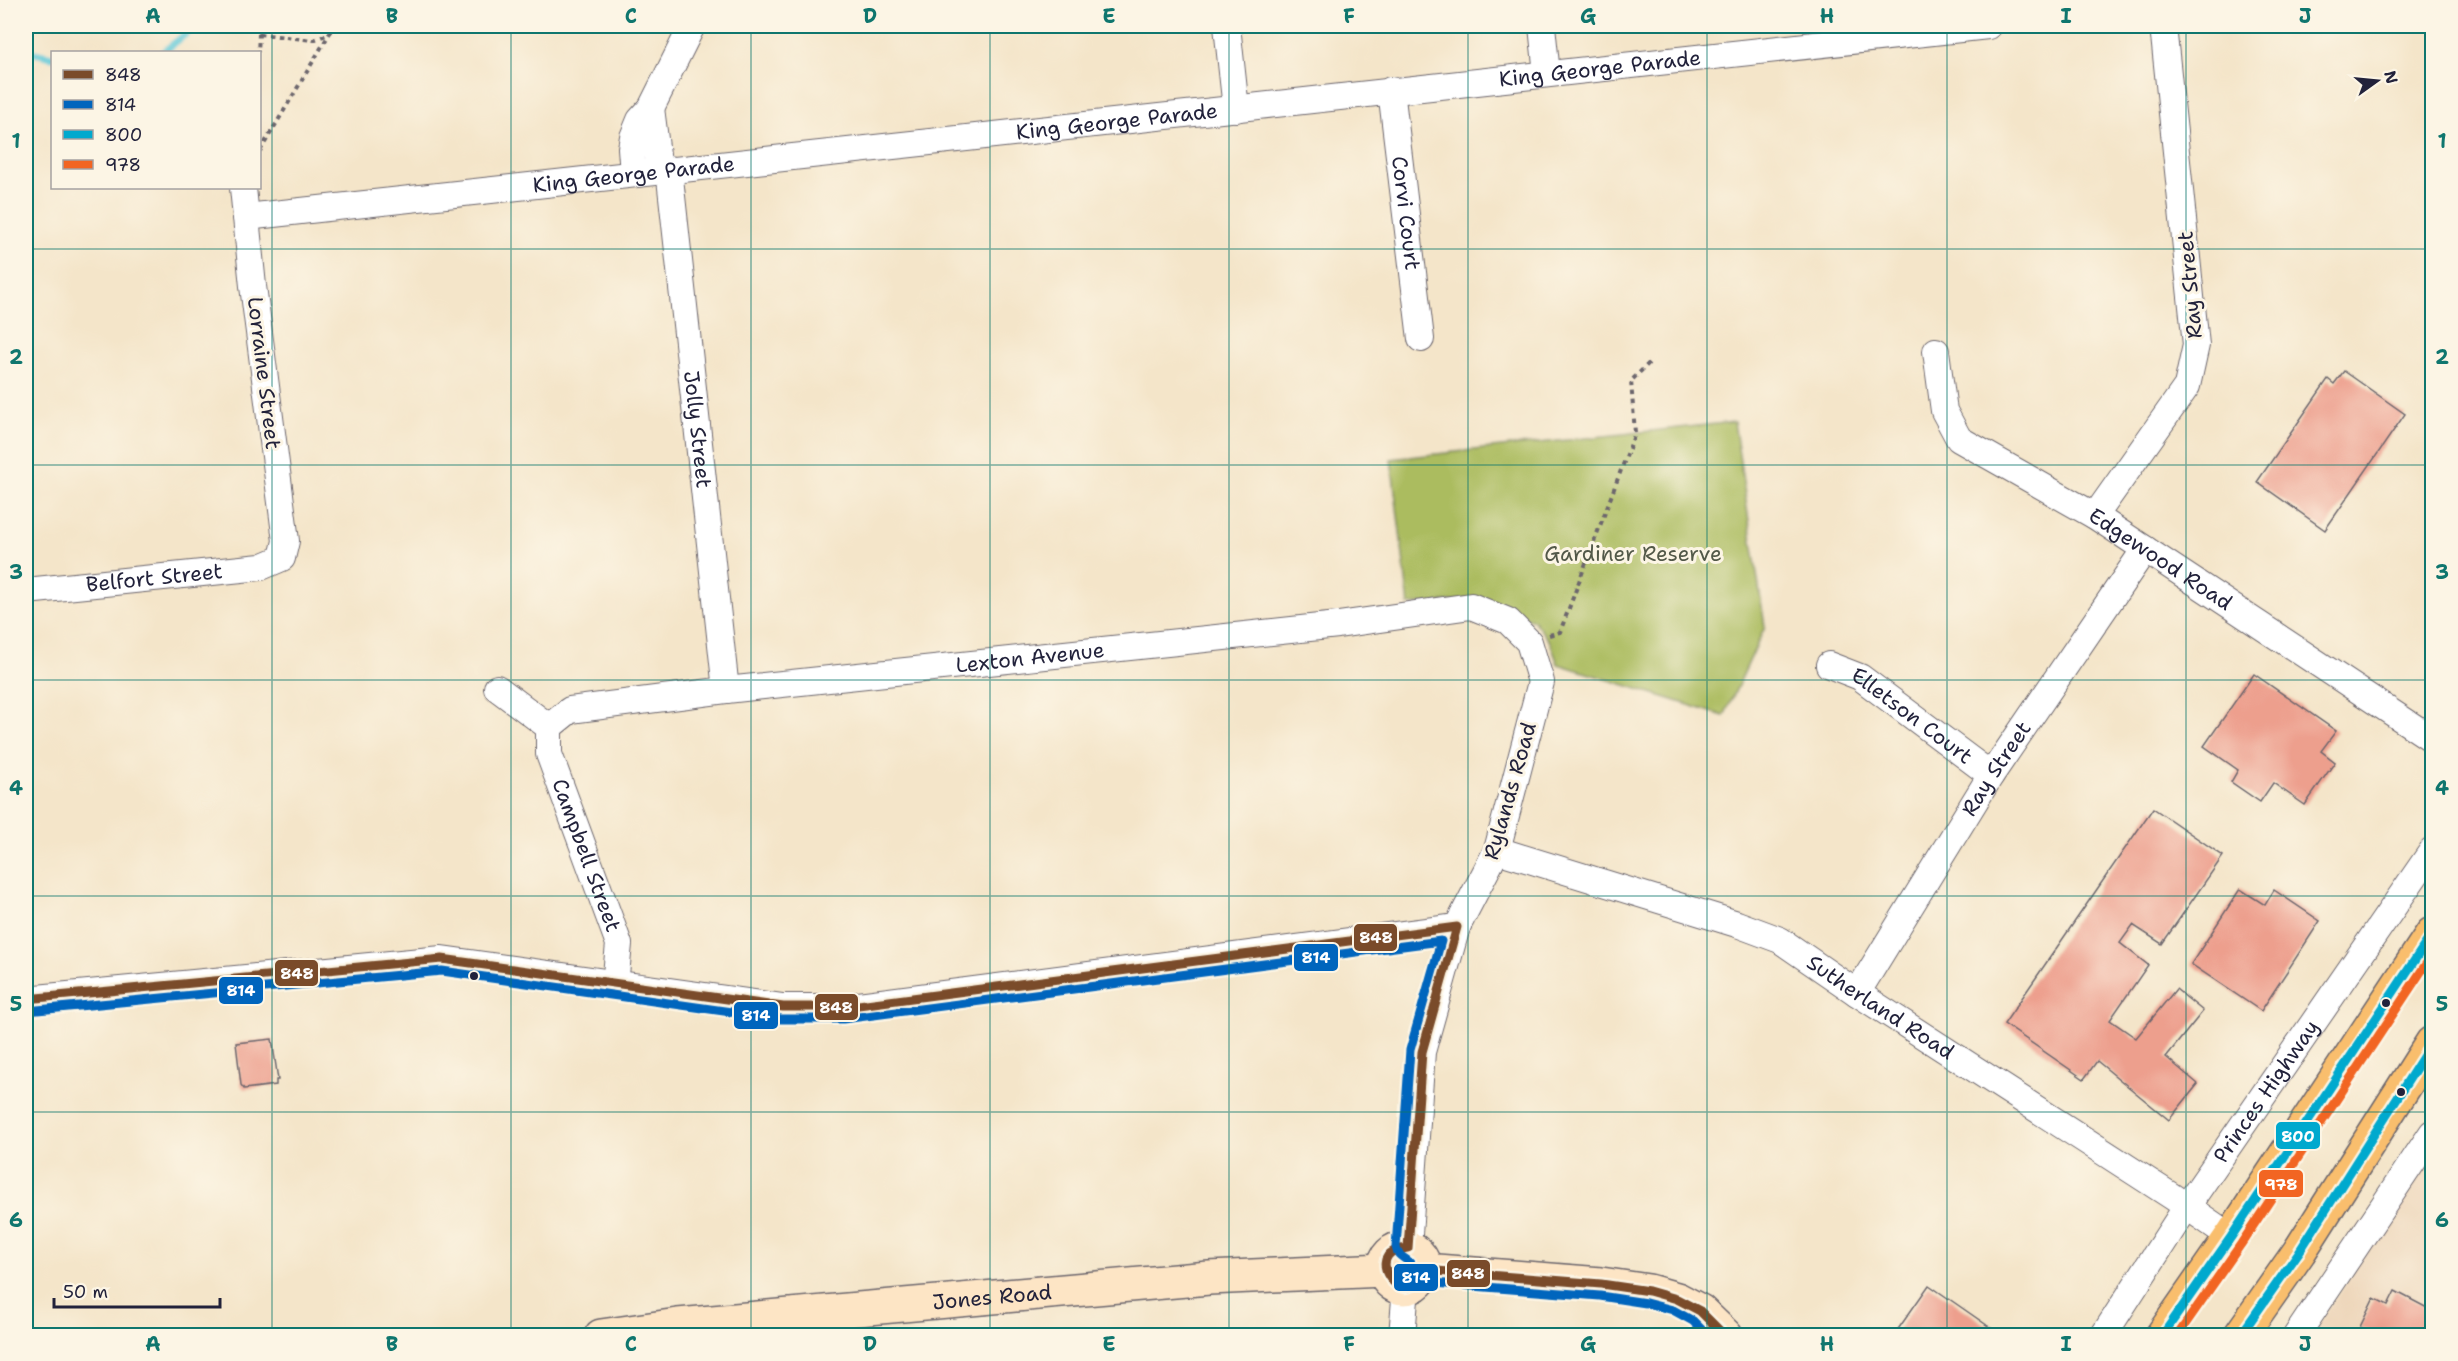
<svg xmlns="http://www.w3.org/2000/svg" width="2458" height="1361" font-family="'Shantell Sans',sans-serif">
	<rect width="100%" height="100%" fill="#fcf5e5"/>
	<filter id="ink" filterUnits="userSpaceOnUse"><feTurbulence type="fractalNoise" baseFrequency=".0167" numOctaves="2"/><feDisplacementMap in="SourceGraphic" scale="12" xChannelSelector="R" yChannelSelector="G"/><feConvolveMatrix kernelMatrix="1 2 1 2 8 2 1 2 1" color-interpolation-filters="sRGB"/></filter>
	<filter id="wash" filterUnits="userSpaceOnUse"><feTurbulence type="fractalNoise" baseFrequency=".008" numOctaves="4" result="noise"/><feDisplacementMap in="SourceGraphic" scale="24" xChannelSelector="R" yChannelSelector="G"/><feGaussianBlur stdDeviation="1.35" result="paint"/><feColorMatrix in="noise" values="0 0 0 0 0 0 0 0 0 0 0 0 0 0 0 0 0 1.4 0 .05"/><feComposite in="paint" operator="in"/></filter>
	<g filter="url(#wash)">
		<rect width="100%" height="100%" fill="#f4e5c9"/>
		<polygon fill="#eed7bb" points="2432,1152 2432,1335 2312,1335"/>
		<polygon fill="#abbc5f" stroke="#666f4d" stroke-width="1.5" points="1734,422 1765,627 1724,716 1558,664 1550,642 1533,620 1481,599 1409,605 1391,459"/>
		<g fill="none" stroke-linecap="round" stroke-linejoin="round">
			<g stroke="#5dc8d8" stroke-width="7">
				<polyline points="26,51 52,57"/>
				<polyline points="163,52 196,26"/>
			</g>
		</g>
		<g id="blocks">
			<g fill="#ed9f8d">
				<polygon points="2344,371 2405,414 2325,530 2257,482 2328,379 2334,384"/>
				<polygon points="2254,674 2336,731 2321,751 2335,762 2305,805 2273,783 2260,802 2231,782 2238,770 2204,746"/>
				<polygon points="2153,808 2223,856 2162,944 2133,925 2120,943 2148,965 2110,1020 2136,1038 2176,989 2203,1011 2166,1057 2198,1084 2169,1120 2097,1061 2084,1079 2004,1024"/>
				<polygon points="2240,889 2265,905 2274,890 2320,921 2261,1011 2191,964"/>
				<polygon points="272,1039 278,1080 276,1080 276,1085 244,1089 241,1085 236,1043"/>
				<polygon points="1929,1285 2001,1335 1894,1335"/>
				<polygon points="2395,1291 2433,1311 2433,1335 2377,1335 2360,1327 2374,1298 2388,1305"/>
			</g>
		</g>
	</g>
	<g filter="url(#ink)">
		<use href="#blocks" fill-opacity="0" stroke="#6c666d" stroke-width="1.5"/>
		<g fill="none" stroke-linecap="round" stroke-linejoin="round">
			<g stroke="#6c666d" stroke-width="28">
				<g id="street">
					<polyline points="1227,26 1236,109"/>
					<polyline points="1542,26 1547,74"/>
					<path id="s1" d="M1391 90 1421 339"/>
					<polyline points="651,108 659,171"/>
					<path id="s2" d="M669 169 726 690"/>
					<polyline points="633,174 631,148 633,137 640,120 651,108 692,26"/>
					<path id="s3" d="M246 217 1988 26"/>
					<path id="s4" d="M1936 351 1944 411 1959 439 2095 516 2432 739"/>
					<polyline points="2095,516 2187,386 2196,345 2163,26"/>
					<path id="s5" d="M26 591 261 567 282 558 286 541 253 286 243 188"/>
					<path id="s6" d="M1829 665 1860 677 1991 775"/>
					<polyline points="497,688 549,727"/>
					<path id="s7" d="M549 727 570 710 726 690 1338 625 1471 606 1508 621 1529 642 1541 682 1497 850 1457 927 1422 1052 1408 1248"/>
					<path id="s8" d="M549 727V754L619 944 615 985"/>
					<path id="s9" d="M1497 850 1737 924 1780 940 1857 993 2173 1197 2231 1237"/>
					<path id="s10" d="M1857 993 1991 775 2145 549"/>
					<polyline points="26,999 442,959 783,1007 843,1007 1457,927"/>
					<polyline points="1402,1336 1406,1287"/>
					<path id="s11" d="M2103 1336 2187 1206 2432 851"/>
					<polyline points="2296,1336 2432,1133"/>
				</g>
			</g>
			<g stroke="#6c666d" stroke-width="36">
				<g id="secondary">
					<circle cx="1404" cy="1268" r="20"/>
					<polyline points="1424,1270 1601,1284 1649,1291 1677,1299 1700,1311 1726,1336"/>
					<path id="s12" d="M601 1336 678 1325 1209 1278 1384 1270"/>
				</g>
			</g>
			<g stroke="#6c666d" stroke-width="36">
				<g id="highway">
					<polyline points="2162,1336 2231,1237 2432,934"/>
					<polyline points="2240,1336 2299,1252 2432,1043"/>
				</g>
			</g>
			<g stroke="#6c666d" stroke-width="4" stroke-dasharray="4.5 4.5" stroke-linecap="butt">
				<polyline points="253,26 259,34 258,52"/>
				<polyline points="259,34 313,40 329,34"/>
				<polyline points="260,151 334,26"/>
				<polyline points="1549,635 1560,632 1635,433 1631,381 1650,362"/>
			</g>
			<use href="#street" stroke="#fff" stroke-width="26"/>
			<use href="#secondary" stroke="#fde5c5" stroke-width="33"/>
			<use href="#highway" stroke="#f9be6d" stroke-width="33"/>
			<g stroke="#fcf5e5" stroke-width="14">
				<path id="bus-1" d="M26 999 442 959 783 1007H843L1457 927 1422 1052 1408 1248C1404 1249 1398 1249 1394 1251 1371 1262 1398 1301 1416 1282 1419 1279 1422 1274 1424 1270L1601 1284 1649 1291 1677 1299 1700 1311 1725 1336"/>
			</g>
			<g stroke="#fcf5e5" stroke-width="14">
				<path id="bus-2" d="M27 1011 442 971 781 1019H843L1441 941 1410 1050 1396 1247C1398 1258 1404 1256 1410 1263 1415 1271 1412 1276 1421 1282L1600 1296 1646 1303 1673 1310 1693 1321 1708 1336"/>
			</g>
			<g stroke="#fcf5e5" stroke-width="14">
				<g id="bus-3">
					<polyline points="2162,1336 2231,1237 2432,934"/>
					<polyline points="2240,1336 2299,1252 2432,1043"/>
				</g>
			</g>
			<g stroke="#fcf5e5" stroke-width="14">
				<polyline id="bus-4" points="2177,1336 2241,1244 2432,955"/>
			</g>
			<use href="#bus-1" stroke="#7a4b2a" stroke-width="9"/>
			<use href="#bus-2" stroke="#0065bd" stroke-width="9"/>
			<use href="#bus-3" stroke="#00a9ce" stroke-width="9"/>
			<use href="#bus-4" stroke="#f26522" stroke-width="9"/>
		</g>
	</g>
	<path fill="none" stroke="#0f766e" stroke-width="1.5" stroke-opacity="0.55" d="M272 26V1336M511 26V1336M751 26V1336M990 26V1336M1229 26V1336M1468 26V1336M1707 26V1336M1947 26V1336M2186 26V1336M26 249H2432M26 465H2432M26 680H2432M26 896H2432M26 1112H2432"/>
	<g fill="#22223b" stroke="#fcf5e5" stroke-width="2">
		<circle cx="474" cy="976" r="5"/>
		<circle cx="2386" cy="1003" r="5"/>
		<circle cx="2401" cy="1092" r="5"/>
	</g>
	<g text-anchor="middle" stroke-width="6" stroke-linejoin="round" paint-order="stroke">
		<g font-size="21" fill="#22223b" stroke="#fcf5e5">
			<text dy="7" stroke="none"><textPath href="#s3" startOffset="1362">King George Parade</textPath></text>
			<text dy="7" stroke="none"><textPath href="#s3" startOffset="876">King George Parade</textPath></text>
			<text dy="7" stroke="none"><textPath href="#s3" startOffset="390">King George Parade</textPath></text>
			<text dy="7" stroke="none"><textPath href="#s1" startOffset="124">Corvi Court</textPath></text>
			<text transform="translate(2190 285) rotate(-95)" y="7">Ray Street</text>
			<text transform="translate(264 373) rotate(83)" y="7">Lorraine Street</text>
			<text dy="7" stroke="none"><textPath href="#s2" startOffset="262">Jolly Street</textPath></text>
			<text dy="7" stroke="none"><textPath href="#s4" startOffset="327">Edgewood Road</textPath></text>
			<text dy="7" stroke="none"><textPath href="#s5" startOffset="129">Belfort Street</textPath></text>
			<text dy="7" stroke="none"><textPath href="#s7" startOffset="490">Lexton Avenue</textPath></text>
			<text dy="7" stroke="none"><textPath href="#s6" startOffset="98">Elletson Court</textPath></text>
			<text dy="7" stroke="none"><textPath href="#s10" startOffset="264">Ray Street</textPath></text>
			<text transform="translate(1510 791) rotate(-74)" y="7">Rylands Road</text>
			<text dy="7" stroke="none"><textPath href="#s8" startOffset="135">Campbell Street</textPath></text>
			<text dy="7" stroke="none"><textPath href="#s9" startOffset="418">Sutherland Road</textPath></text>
			<text dy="7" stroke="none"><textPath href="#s11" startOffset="294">Princes Highway</textPath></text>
			<text dy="7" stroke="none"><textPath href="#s12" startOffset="393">Jones Road</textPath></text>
		</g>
		<g font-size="21" fill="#525848" stroke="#fcf5e5">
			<text x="1633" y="561">Gardiner Reserve</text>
		</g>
	</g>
	<g stroke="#fcf5e5" stroke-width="2">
		<rect x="1353" y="923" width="45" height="29" rx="6" fill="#7a4b2a"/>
		<rect x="1293" y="943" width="46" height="29" rx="6" fill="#0065bd"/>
		<rect x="274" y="959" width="45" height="28" rx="6" fill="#7a4b2a"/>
		<rect x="218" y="976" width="46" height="29" rx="6" fill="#0065bd"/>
		<rect x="814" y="993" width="45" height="28" rx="6" fill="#7a4b2a"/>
		<rect x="733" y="1001" width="46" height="29" rx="6" fill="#0065bd"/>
		<rect x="2275" y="1121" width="46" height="29" rx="6" fill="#00a9ce"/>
		<rect x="2258" y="1169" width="46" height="29" rx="6" fill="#f26522"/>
		<rect x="1446" y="1259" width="45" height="29" rx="6" fill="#7a4b2a"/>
		<rect x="1393" y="1263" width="46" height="29" rx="6" fill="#0065bd"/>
	</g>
	<g font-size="16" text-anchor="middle" font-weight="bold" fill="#fff">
		<text x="1376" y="943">848</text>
		<text x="1316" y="963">814</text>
		<text x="297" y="979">848</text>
		<text x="241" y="996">814</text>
		<text x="836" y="1013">848</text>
		<text x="756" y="1021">814</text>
		<text x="2298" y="1142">800</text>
		<text x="2281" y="1190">978</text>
		<text x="1468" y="1279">848</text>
		<text x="1416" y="1283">814</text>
	</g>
	<rect width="2458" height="1361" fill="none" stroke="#fcf5e5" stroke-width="66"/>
	<rect x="51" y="51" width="210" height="138" fill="#fcf5e5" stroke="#a5a1a1" stroke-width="1.5"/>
	<rect x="63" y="70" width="30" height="9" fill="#7a4b2a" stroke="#a5a1a1" stroke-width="1.5"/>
	<text x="105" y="81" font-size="18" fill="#22223b">848</text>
	<rect x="63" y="100" width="30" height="9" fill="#0065bd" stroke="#a5a1a1" stroke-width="1.5"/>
	<text x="105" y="111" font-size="18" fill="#22223b">814</text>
	<rect x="63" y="130" width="30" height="9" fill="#00a9ce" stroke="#a5a1a1" stroke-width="1.5"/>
	<text x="105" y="141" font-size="18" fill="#22223b">800</text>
	<rect x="63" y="160" width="30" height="9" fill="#f26522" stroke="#a5a1a1" stroke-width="1.5"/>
	<text x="105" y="171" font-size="18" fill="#22223b">978</text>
	<g transform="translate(2377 81) rotate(75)" stroke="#fcf5e5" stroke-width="4.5" paint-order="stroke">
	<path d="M0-4.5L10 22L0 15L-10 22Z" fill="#22223b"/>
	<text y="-9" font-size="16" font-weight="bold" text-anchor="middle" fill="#22223b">N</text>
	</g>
	<path d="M54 1298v9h166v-9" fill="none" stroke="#22223b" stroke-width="3"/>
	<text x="63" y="1298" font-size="18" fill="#22223b" stroke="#fcf5e5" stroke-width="4.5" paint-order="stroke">50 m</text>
	<rect x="33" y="33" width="2392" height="1295" fill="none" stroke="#0f766e" stroke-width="2"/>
	<g font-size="20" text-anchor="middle" font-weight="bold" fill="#0f766e">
		<text x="153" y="23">A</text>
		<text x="392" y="23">B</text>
		<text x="631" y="23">C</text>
		<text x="870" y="23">D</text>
		<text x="1109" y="23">E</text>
		<text x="1349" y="23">F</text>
		<text x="1588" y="23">G</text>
		<text x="1827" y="23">H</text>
		<text x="2066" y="23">I</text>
		<text x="2305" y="23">J</text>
		<text x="16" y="148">1</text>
		<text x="2442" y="148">1</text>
		<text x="16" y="364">2</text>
		<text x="2442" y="364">2</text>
		<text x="16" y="579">3</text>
		<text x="2442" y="579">3</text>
		<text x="16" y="795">4</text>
		<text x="2442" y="795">4</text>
		<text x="16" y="1011">5</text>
		<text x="2442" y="1011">5</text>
		<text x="16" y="1227">6</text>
		<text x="2442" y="1227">6</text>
		<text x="153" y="1351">A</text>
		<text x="392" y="1351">B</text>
		<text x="631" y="1351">C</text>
		<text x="870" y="1351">D</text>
		<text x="1109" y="1351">E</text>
		<text x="1349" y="1351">F</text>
		<text x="1588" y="1351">G</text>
		<text x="1827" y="1351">H</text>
		<text x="2066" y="1351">I</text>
		<text x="2305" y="1351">J</text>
	</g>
</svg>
